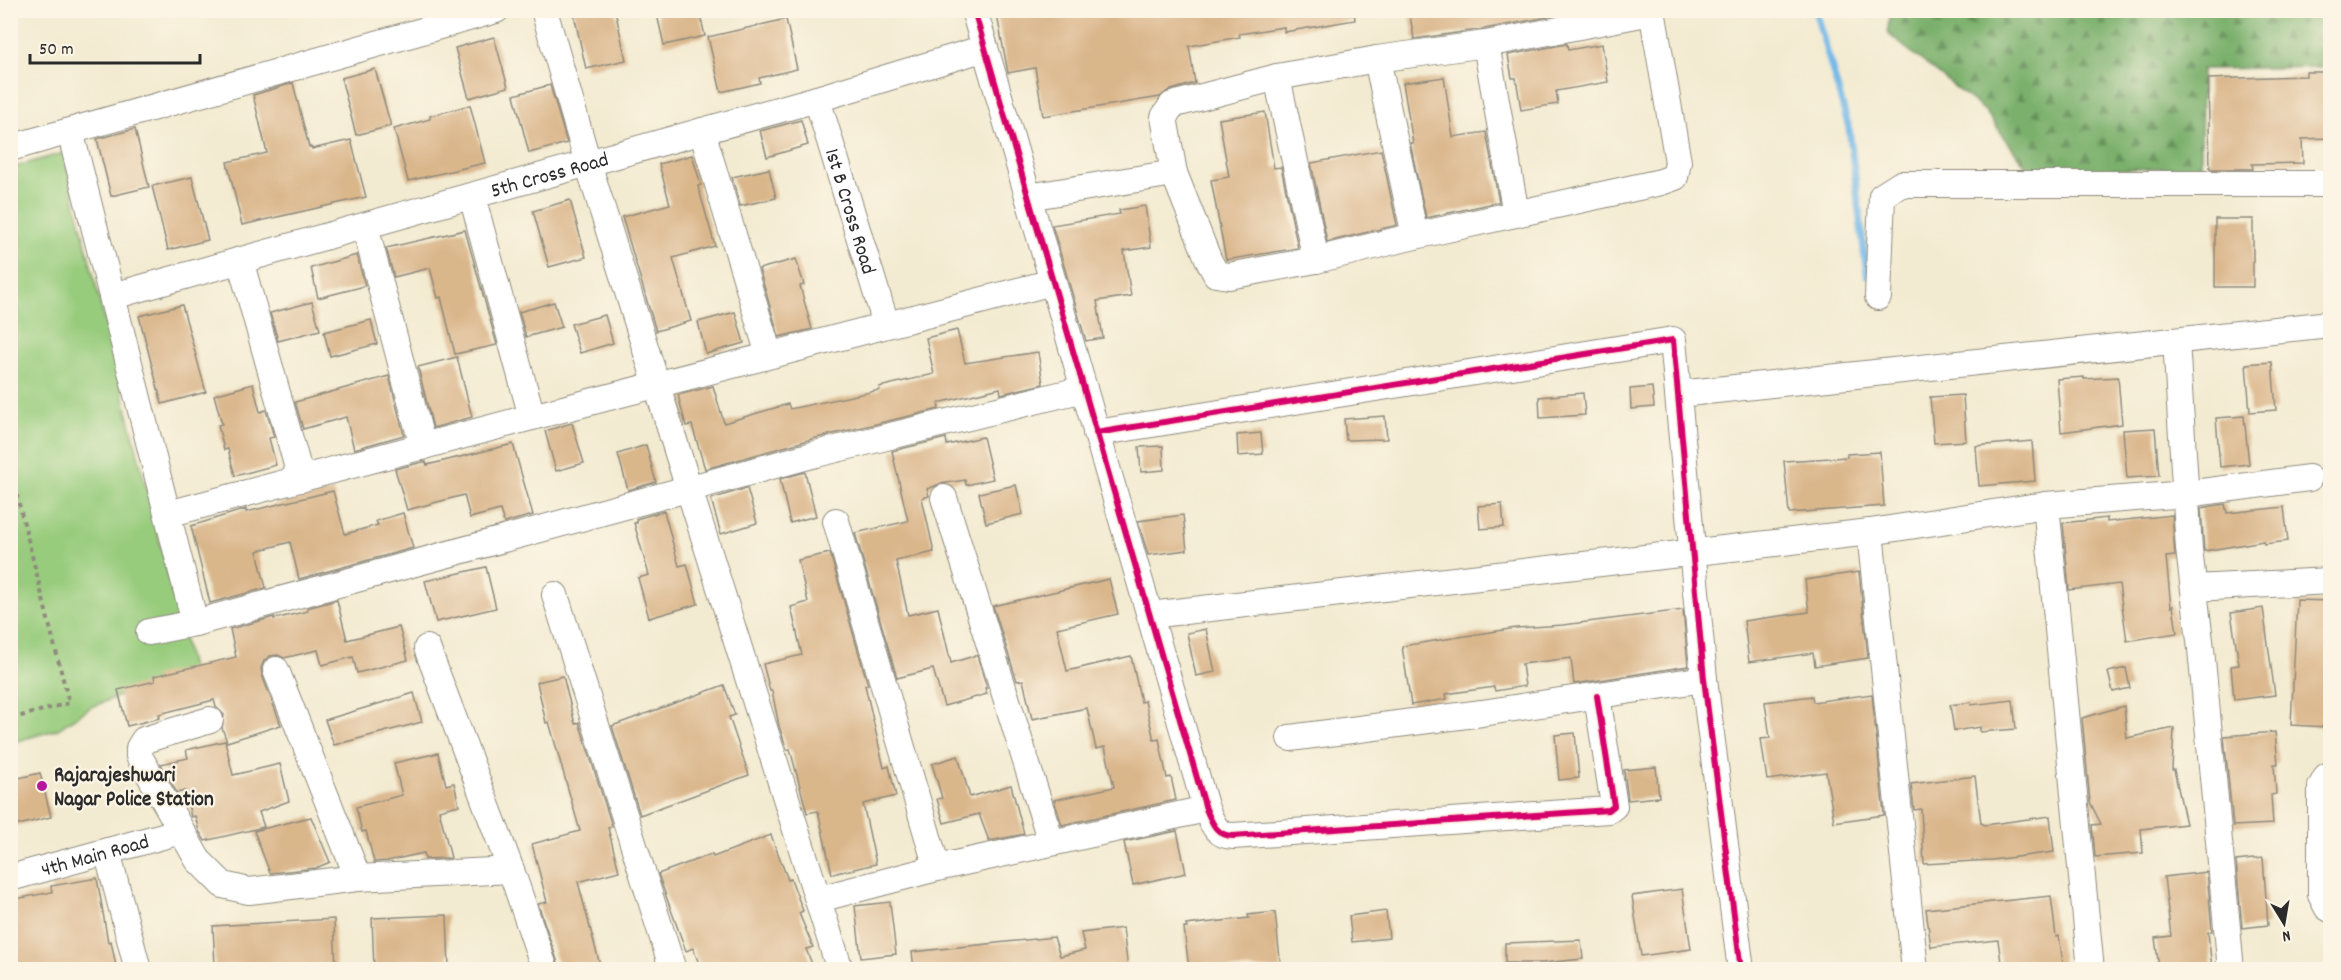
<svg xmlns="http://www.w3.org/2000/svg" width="2341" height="980" font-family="Dekko,sans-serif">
	<defs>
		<pattern id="forest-firs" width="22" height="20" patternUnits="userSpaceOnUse" patternTransform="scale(1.5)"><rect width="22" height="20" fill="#7ab06c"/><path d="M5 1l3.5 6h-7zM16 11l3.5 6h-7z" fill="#648f59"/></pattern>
	</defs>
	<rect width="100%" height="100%" fill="#fcf5e5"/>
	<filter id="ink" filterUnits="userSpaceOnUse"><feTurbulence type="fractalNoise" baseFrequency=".0167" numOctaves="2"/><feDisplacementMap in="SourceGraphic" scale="12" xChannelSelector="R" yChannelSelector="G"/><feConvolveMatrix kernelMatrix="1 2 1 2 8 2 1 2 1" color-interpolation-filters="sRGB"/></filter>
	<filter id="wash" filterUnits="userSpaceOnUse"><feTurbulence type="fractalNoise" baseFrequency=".008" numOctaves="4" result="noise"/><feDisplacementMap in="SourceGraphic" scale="24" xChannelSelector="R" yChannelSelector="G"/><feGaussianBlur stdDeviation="1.35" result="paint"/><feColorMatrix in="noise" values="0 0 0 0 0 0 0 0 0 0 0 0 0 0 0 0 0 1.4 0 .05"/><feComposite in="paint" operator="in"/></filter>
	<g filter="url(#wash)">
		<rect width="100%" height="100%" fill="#f3ebd1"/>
		<polygon fill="url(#forest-firs)" stroke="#526e4c" stroke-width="1.5" points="1891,10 2330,11 2330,67 2202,69 2201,167 2030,172 1985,111 1887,33"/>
		<polygon fill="#98cc7d" stroke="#627c54" stroke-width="1.5" points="63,153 191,668 91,707 58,729 11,743 11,168"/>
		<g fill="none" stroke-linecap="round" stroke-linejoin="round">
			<polyline stroke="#70b7e7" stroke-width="7" points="1815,10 1849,128 1867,275"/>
		</g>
		<g id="blocks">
			<g fill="#dab68b">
				<polygon points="573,10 615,10 626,60 586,69"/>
				<polygon points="656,10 699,10 705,36 664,45"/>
				<polygon points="996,10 1354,10 1355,20 1284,32 1284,27 1239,34 1240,37 1189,46 1195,83 1168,91 1160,97 1043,116 1035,68 1008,73"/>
				<polygon points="1409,10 1562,10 1563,14 1484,29 1414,39"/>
				<polygon points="786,19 797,69 759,78 760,83 721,92 708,37"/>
				<polygon points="494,37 508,87 469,98 455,48"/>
				<polygon points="1567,44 1568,50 1602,44 1608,82 1556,91 1558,104 1521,110 1516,78 1512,78 1508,55"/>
				<polygon points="375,69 391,126 356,135 341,78"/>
				<polygon points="2306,72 2331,72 2331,138 2302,139 2303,163 2252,164 2253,169 2210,169 2208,79 2306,76"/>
				<polygon points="1444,77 1453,137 1486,132 1499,202 1426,218 1410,143 1413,143 1403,83"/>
				<polygon points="293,83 309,147 311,147 312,149 351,140 366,197 242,225 227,162 267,153 253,95"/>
				<polygon points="550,85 567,143 529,153 514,95"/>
				<polygon points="470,105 485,163 408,181 394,129 430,119 430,116"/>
				<polygon points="1265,112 1274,168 1281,167 1298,248 1226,260 1211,180 1229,177 1219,119"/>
				<polygon points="801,120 808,145 767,157 760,131"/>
				<polygon points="135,129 149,187 111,196 97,139"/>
				<polygon points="1381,150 1397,225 1327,242 1311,163"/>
				<polygon points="692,155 701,185 698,186 715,246 673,258 691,321 656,331 622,217 670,204 659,164"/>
				<polygon points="769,169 776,198 740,206 732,177"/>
				<polygon points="192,177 208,240 168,250 152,186"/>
				<polygon points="570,200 586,257 549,267 533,211"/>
				<polygon points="1145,206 1151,247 1124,251 1131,296 1097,301 1103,338 1086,341 1052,225 1120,214 1119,210"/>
				<rect x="2215" y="219" width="38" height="68"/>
				<polygon points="465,230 497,345 455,354 441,297 438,298 430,268 394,277 386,248"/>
				<polygon points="357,255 365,286 318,298 311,268"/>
				<polygon points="796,259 804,285 800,286 812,329 779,337 759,269"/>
				<polygon points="312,302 320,330 278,341 270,313"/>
				<polygon points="554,302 562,327 526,337 519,312"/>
				<polygon points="182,305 206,392 162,404 139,316"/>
				<polygon points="735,312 744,343 706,354 698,322"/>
				<polygon points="605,315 613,343 580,353 571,324"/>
				<polygon points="371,320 377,344 330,356 324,332"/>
				<polygon points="957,330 965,363 1038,352 1043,384 1001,394 1000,388 938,403 939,409 812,439 705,469 692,425 686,426 678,395 713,386 724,423 788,404 790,409 880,390 879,387 934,374 926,338"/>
				<polygon points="457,357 472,417 433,428 418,367"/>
				<polygon points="2272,362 2276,410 2250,412 2246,364"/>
				<polygon points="389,376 404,435 354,449 346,417 303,429 295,402"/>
				<polygon points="2084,377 2084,379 2118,377 2122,424 2061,432 2057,379"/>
				<polygon points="253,384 260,412 266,410 274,437 269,438 276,465 235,476 228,449 224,450 218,425 222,424 214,395"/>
				<polygon points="1652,387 1654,407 1631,409 1630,389"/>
				<polygon points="1583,393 1585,415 1540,418 1539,397"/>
				<polygon points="1963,395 1966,441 1934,443 1930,397"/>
				<polygon points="1385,416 1387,439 1346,440 1344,419"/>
				<polygon points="2244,416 2249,464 2220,467 2216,418"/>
				<polygon points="572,423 584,463 556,471 545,431"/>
				<polygon points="2155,428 2159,476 2127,478 2123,430"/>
				<polygon points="1261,433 1263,454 1238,456 1237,435"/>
				<polygon points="983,437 993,479 966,485 965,480 940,484 927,489 929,496 922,498 934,552 896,561 908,615 938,608 951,663 977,655 987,688 985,688 987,694 944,706 933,669 897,678 855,533 908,521 892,451 946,438 947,445"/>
				<polygon points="2032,441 2035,481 1979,486 1976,446"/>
				<polygon points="513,444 533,515 504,523 500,510 470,518 464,495 407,510 395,469 423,462 426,462 427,465"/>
				<polygon points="646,445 656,482 628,490 618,454"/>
				<polygon points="1163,446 1164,470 1141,472 1139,447"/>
				<polygon points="1880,452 1884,506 1789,513 1784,461 1847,457 1847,454"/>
				<polygon points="805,472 816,516 790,523 780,479"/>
				<polygon points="1016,485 1023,514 986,523 979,493"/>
				<polygon points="747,488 757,523 721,534 711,499"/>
				<polygon points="333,491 345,534 378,525 376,521 403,513 413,548 299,579 290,542 257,551 266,588 210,603 191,526 246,509 246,512"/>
				<polygon points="1502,504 1504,527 1480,529 1478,506"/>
				<polygon points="2225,504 2227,513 2284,507 2288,541 2264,544 2263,541 2204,551 2201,508"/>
				<polygon points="664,511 679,566 687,564 698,604 649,618 638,578 649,575 634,523 637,523 636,519"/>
				<polygon points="1183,515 1187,550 1148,555 1138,521"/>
				<polygon points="2172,515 2175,556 2166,557 2171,607 2173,606 2177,633 2127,641 2119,584 2069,590 2063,523 2107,518 2107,522"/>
				<polygon points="830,553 868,685 865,685 884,768 889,766 896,796 863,804 876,864 832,874 818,811 807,813 790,749 787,750 779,726 772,691 770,691 763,664 802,655 791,607 808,602 798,560"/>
				<polygon points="486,567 496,608 436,622 425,581"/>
				<polygon points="1859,572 1868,658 1815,666 1813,653 1749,662 1744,621 1809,612 1805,580"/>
				<polygon points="1109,579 1118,614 1057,628 1067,671 1131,656 1141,702 1145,701 1154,740 1159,739 1167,778 1171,777 1176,800 1062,825 1054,800 1114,787 1105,747 1096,749 1087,708 1032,719 1023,680 1017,681 993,606"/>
				<polygon points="337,600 347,640 399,627 408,660 357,673 353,657 322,665 318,650 284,658 278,655 270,656 264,661 261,668 262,675 281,725 227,742 222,728 224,715 216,707 214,700 159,714 160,718 127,726 118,690 155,681 154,676 236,657 230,629 274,617 274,619 308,611 307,608"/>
				<polygon points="2297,600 2331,601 2331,668 2327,727 2291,725"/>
				<polygon points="2263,608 2275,695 2234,700 2231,666 2239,665 2231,613"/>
				<polygon points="1683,610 1688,666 1574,684 1571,658 1522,664 1525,686 1495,691 1494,687 1446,694 1447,699 1411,705 1402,646 1516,628 1563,625"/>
				<polygon points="1206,629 1215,672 1196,676 1187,633"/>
				<polygon points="2126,668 2130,688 2113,692 2108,672"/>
				<polygon points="563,676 575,724 579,722 612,826 608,828 619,871 578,882 601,969 560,969 538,904 547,902 532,844 580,831 549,722 546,723 537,682"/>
				<polygon points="724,685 735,715 729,717 749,775 640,815 612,726"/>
				<polygon points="414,693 422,722 334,745 325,720"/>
				<polygon points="1872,694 1884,815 1834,822 1826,772 1767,780 1761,739 1770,738 1765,702 1812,696 1813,702"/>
				<polygon points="2013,700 2016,729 1980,732 1980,727 1954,731 1950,705 1971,702 1971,705"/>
				<polygon points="2124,706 2127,738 2174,728 2172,770 2174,770 2186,824 2141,829 2143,853 2095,857 2092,825 2101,824 2090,802 2082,718"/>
				<polygon points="2275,732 2278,764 2274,764 2276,794 2271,795 2273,824 2233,826 2224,736"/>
				<polygon points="1575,733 1579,778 1559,780 1555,735"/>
				<polygon points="225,741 233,775 280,764 289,801 259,812 264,827 205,841 199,831 195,816 191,817 185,791 177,793 161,764 188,758 186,750"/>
				<polygon points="438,753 446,785 454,783 459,805 439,810 451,858 425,859 424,853 387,861 374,862 366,831 362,832 356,807 402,795 394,763"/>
				<polygon points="958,756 970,797 1011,785 1024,834 989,841 979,814 944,823 937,799 942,798 932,764"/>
				<polygon points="1656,767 1659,797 1628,800 1624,770"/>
				<polygon points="40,773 51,817 10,827 10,780"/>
				<polygon points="1975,776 1981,823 1985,825 2050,816 2054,852 1992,860 1924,864 1921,809 1914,810 1911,784"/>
				<polygon points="311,817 330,862 316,868 270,873 254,831"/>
				<polygon points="1177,831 1186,873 1133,885 1124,842"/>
				<polygon points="771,835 788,880 791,879 803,911 799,913 813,947 806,949 814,969 701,969 693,948 686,951 658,874 712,854 713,857"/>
				<polygon points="2263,858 2268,925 2242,928 2236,861"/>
				<polygon points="2207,872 2212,931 2208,932 2212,969 2194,969 2194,964 2159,968 2155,938 2171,936 2164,877"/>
				<polygon points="97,878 108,942 111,941 116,966 96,969 10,969 10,900 52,892 51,886"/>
				<polygon points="1682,889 1691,949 1641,956 1632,896"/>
				<polygon points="2051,896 2056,937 2059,936 2064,969 2002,969 1998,940 1931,947 1926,909"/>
				<polygon points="890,902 896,954 861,958 855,906"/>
				<polygon points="1386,911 1389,938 1352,942 1349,916"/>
				<polygon points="1275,912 1281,969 1189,969 1184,928 1187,928 1186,925 1249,918 1248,915"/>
				<polygon points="447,915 449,969 374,969 372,918"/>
				<polygon points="334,919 336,969 255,969 255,965 215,966 213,926"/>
				<polygon points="1123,928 1128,969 914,969 912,952 1054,937 1060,956 1085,950 1081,933"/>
				<polygon points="1581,940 1583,959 1542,963 1505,963 1505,943"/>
			</g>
		</g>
	</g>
	<g filter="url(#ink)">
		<use href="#blocks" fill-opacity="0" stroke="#8f8b7e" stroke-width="1.5"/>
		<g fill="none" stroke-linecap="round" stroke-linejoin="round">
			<g stroke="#8f8b7e" stroke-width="28">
				<g id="street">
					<polyline points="544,10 588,163 689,489 840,970"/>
					<path d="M974 10 1206 809C1212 822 1216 836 1233 836L1609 810 1614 806 1597 696"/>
					<polyline points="1486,44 1516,214"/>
					<polyline points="1377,59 1415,236"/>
					<polyline points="1277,77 1316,260 1415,236 1661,182 1675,177 1678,162 1652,10"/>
					<path id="s1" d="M817 99 886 324"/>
					<polyline points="70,131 195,623"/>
					<polyline points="702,131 769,355"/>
					<polyline points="10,148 496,10"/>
					<polyline points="1174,173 1164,117 1172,105 1277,77 1377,59 1486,44 1652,12"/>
					<polyline points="472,196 532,417"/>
					<polyline points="1028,197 1174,173 1209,261 1216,274 1229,276 1316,260"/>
					<polyline points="365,226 423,447"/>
					<polyline points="240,260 301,479"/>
					<path id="s2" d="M113 296 817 99 985 48"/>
					<polyline points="1878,297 1882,196 1901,184 2330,184"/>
					<polyline points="2176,341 2189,549 2201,649 2231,970"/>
					<polyline points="1679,394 2330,324"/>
					<polyline points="1096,433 1673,340 1704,679 1741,970"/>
					<polyline points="944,498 1051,842"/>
					<polyline points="168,514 532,417 1053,282"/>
					<polyline points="836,521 937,868"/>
					<polyline points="1870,532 1915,970"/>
					<polyline points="2194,588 2330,581"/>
					<polyline points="555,595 673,970"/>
					<polyline points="1150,615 1870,532 2046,505"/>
					<polyline points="149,632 195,623 816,454 1084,389"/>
					<polyline points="427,648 511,870 545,970"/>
					<polyline points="276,670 358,878"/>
					<polyline points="210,720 144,740 139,748 139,756 198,860 223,885 249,891 358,878 511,870"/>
					<polyline points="1290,738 1482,713 1704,679"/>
					<polyline points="2330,775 2327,776 2321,787 2321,895 2327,907 2330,909"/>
					<polyline points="107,851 138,970"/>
					<path id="s3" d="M10 878 181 831"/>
					<polyline points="819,899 937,868 1206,809"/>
					<polyline points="2091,970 2046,505 2186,494 2309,478"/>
				</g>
			</g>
			<polyline stroke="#8f8b7e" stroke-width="4" stroke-dasharray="4.5 4.5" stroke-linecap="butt" points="10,468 69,703 10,719"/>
			<use href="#street" stroke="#fff" stroke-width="26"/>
			<g stroke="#fcf5e5" stroke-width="10">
				<g id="cycleway">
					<path d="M974 10 1206 809C1212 822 1216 836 1233 836L1609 810 1614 806 1597 696"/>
					<polyline points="1096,433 1673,340 1704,679 1741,970"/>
				</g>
			</g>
			<use href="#cycleway" stroke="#d6006c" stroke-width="6"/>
		</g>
	</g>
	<circle fill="#b5179e" stroke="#fcf5e5" stroke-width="2" cx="42" cy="786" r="6"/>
	<g text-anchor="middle" stroke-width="4.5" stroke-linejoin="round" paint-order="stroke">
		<g font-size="21" fill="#2b2b2b" stroke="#fcf5e5">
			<text dy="7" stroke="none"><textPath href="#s2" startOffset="453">5th Cross Road</textPath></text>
			<text dy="7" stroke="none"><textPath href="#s1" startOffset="117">1st B Cross Road</textPath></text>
			<text dy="7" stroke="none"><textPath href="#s3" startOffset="88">4th Main Road</textPath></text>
		</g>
		<g font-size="21" font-weight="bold" fill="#2b2b2b" stroke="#fcf5e5" text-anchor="start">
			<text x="54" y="781">Rajarajeshwari<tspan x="54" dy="24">Nagar Police Station</tspan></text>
		</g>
	</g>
	<rect width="2341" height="980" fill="none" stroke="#fcf5e5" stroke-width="36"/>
	<g transform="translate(2284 923) rotate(169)" stroke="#fcf5e5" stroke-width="4.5" paint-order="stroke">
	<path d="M0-4.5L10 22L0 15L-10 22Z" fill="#2b2b2b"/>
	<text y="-9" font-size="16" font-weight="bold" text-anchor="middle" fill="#2b2b2b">N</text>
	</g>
	<path d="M30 54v9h170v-9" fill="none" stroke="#2b2b2b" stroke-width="3"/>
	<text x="39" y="54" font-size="18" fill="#2b2b2b" stroke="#fcf5e5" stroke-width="4.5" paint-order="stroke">50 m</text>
</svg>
